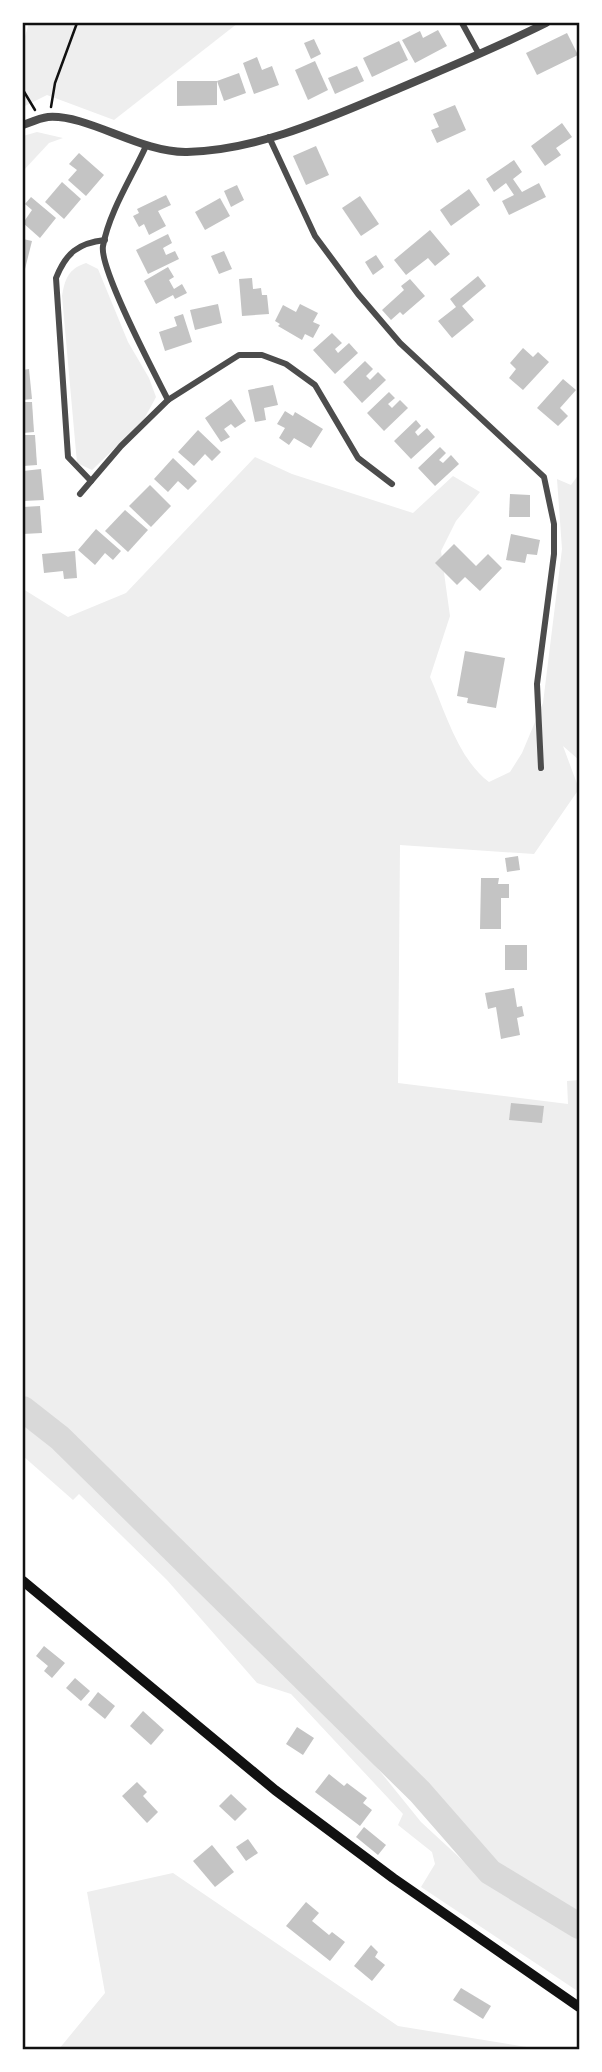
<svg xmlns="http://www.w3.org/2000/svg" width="602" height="2072" font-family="'IBM Plex Sans',sans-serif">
	<rect width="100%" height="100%" fill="#fff"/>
	<g fill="#eee">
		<polygon points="29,23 238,23 114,120 47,95 23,107 23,43"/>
		<polygon points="37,132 63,138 49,143 23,171 23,136"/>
		<path d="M86 263 98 269 128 342 149 378 156 397 143 421 92 470 77 463 62 296C65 279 68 269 86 263Z"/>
		<path d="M255 457 292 474 413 513 453 476 480 492 456 521 441 551 450 616 430 677C445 711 458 759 489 782L510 772 522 753 543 703 562 549 557 479 571 485 579 474V760L563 746 579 789 534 854 400 845 398 1083 568 1104 567 1081 579 1080V1916L501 1868 353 1715 328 1707 421 1822 473 1870 579 1932V1992L421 1887 435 1864 432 1852 398 1825 403 1814 291 1694 257 1683 167 1580 79 1494 73 1500 23 1456V589L68 617 126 593Z"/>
		<polygon points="173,1873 398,2026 539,2049 59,2049 105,1993 87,1892"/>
	</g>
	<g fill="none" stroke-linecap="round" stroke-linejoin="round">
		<polyline stroke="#d9d9d9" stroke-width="26" points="23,1409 60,1438 420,1792 490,1872 579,1926"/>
	</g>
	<g fill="#c4c4c4">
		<polygon points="438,30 447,46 415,63 402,40 420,31 423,38"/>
		<polygon points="567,33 578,55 537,75 526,53"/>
		<polygon points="314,39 321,54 311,59 304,43"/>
		<polygon points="399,41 408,60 372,77 363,58"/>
		<polygon points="257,57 262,70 272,66 279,85 254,94 243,63"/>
		<polygon points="315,61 328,90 308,100 295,70"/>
		<polygon points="357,66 364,81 335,94 328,78"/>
		<polygon points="239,73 246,93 224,101 217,81"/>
		<polygon points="177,81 217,81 217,105 177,106"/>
		<polygon points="455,105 466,130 437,143 431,130 439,127 433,114"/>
		<polygon points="562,123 572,137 556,148 561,155 545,166 531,146"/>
		<polygon points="316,146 329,175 306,185 293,156"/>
		<polygon points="79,153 104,175 86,196 68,180 77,170 69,164"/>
		<polygon points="514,160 522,172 513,179 522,192 539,183 546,197 509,215 502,201 514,195 506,183 494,192 486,179"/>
		<polygon points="62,182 81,199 64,219 45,202"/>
		<polygon points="237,185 244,200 231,207 224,191"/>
		<polygon points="469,189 480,205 451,226 440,210"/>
		<polygon points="166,195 171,205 158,211 166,226 149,235 144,224 139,227 133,216 139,213 137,209"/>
		<polygon points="360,196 379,224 361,236 342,208"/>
		<polygon points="31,197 56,218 40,238 23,223 32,210 25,204"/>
		<polygon points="220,198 230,216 205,230 195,212"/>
		<polygon points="430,230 450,254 435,266 428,258 406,275 394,260"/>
		<polygon points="168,234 172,243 163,248 166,255 175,251 179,259 148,274 136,250"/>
		<polygon points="23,239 32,241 24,273 23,273"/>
		<polygon points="224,251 232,269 219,274 211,256"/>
		<polygon points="376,255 384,267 373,275 365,262"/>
		<polygon points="168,267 174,277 169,280 174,289 182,284 187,293 175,299 173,295 156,304 144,281"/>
		<polygon points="478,276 486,286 462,306 474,320 452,338 438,321 456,307 450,299"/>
		<polygon points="252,278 253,289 261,288 262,295 267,295 269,314 242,316 239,279"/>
		<polygon points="410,279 425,296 403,315 400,312 391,320 382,310 404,290 401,286"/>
		<polygon points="218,304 222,323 195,330 190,310"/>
		<polygon points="300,304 318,313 313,322 320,325 313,338 305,334 302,340 278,326 280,324 275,321 283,305 296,312"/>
		<polygon points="183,314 192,342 165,351 159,332 177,326 174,317"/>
		<polygon points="332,333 342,343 335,349 338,353 349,343 358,353 335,374 313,350"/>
		<polygon points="523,348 533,357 538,352 549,362 523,390 509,378 516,369 510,363"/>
		<polygon points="365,361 373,369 366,376 370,380 378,372 386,380 362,403 343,382"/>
		<polygon points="29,369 32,399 23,400 23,370"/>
		<polygon points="563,379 576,390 560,408 568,416 558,426 537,408"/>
		<polygon points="273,385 278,405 264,408 266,420 255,422 248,390"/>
		<polygon points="389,392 395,398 388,404 392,408 400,400 408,408 384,431 367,413"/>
		<polygon points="231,399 246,421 235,428 231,424 224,429 230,437 221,442 205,418"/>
		<polygon points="23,402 32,402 34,432 23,433"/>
		<polygon points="285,411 293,416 295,412 323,429 311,448 294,438 289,445 279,438 285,428 277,424"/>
		<polygon points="416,420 421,426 415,432 418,436 427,428 435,437 411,459 394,441"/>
		<polygon points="198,430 221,452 212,461 205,454 194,466 178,452"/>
		<polygon points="23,435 35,435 37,465 23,466"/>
		<polygon points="440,447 446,453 439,460 443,463 451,455 459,464 435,486 418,468"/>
		<polygon points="173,458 197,481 188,490 178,481 168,492 154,479"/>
		<polygon points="41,469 44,500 24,501 23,471"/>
		<polygon points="150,485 171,506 151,527 129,506"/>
		<polygon points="510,494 530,495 530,517 509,517"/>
		<polygon points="40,506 42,533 23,534 23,507"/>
		<polygon points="125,510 148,530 128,552 105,531"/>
		<polygon points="96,529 121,551 113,560 105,553 95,565 78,550"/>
		<polygon points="511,534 540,540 537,555 527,554 525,563 506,560"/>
		<polygon points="454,544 476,566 488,554 502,568 480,591 465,577 457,585 435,563"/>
		<polygon points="75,551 77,578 64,579 63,571 44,573 42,554"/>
		<polygon points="465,651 505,658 496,708 467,703 468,698 457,696"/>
		<polygon points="518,856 520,870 507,872 505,858"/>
		<polygon points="481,878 499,878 498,884 509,884 509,898 501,898 501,929 480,929"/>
		<rect x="505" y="945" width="22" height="25"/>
		<polygon points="514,988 517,1007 522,1006 524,1016 517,1018 520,1035 501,1039 496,1007 488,1009 485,993"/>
		<polygon points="511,1103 544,1106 542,1123 509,1120"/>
		<polygon points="44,1646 65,1663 52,1678 44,1671 48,1666 36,1656"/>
		<polygon points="75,1678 90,1691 81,1701 66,1688"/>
		<polygon points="98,1692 115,1706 105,1719 88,1705"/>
		<polygon points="143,1711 164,1730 151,1745 130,1726"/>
		<polygon points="297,1727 314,1738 303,1755 286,1744"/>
		<polygon points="329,1774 344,1786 347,1783 367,1798 363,1803 372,1810 360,1826 315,1792"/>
		<polygon points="137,1782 147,1792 143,1796 158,1812 147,1823 122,1796"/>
		<polygon points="231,1794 247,1809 235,1821 219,1806"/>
		<polygon points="364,1827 386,1845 378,1855 356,1837"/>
		<polygon points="248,1839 258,1853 246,1861 236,1847"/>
		<polygon points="212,1845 234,1872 215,1887 193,1861"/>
		<polygon points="306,1902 319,1913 312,1921 329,1935 332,1932 345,1942 330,1961 286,1926"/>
		<polygon points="371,1945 378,1952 375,1957 385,1965 372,1981 354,1966"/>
		<polygon points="461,1988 491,2006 483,2019 453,2000"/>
	</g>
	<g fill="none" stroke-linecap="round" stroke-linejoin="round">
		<g stroke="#111" stroke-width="2.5">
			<polyline points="23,90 35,110"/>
			<polyline points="51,107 55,83 77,23"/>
		</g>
		<g stroke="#4c4c4c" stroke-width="6">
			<polyline points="462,23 479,54"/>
			<polyline points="269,137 315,236 358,294 400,343 544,477 554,524 554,554 537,684 541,768"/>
			<path d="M146 146C132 177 109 212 103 246 99 269 155 374 168 400L239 355H262L286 364 315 385 358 458 392 484"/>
			<path d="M91 481 68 457 56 278C66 253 78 243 105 240"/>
			<polyline points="80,494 121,446 168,400"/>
		</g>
		<path stroke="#4c4c4c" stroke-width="8" d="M23 125C31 122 40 118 48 117 88 114 140 153 187 152 261 150 333 116 400 88 449 67 498 47 546 23"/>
		<polyline stroke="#111" stroke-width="10" points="23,1581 275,1790 393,1878 579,2007"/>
	</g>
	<rect width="602" height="2072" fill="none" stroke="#ffffff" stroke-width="49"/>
	<rect x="24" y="24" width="554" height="2024" fill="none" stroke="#111" stroke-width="2.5"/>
</svg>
